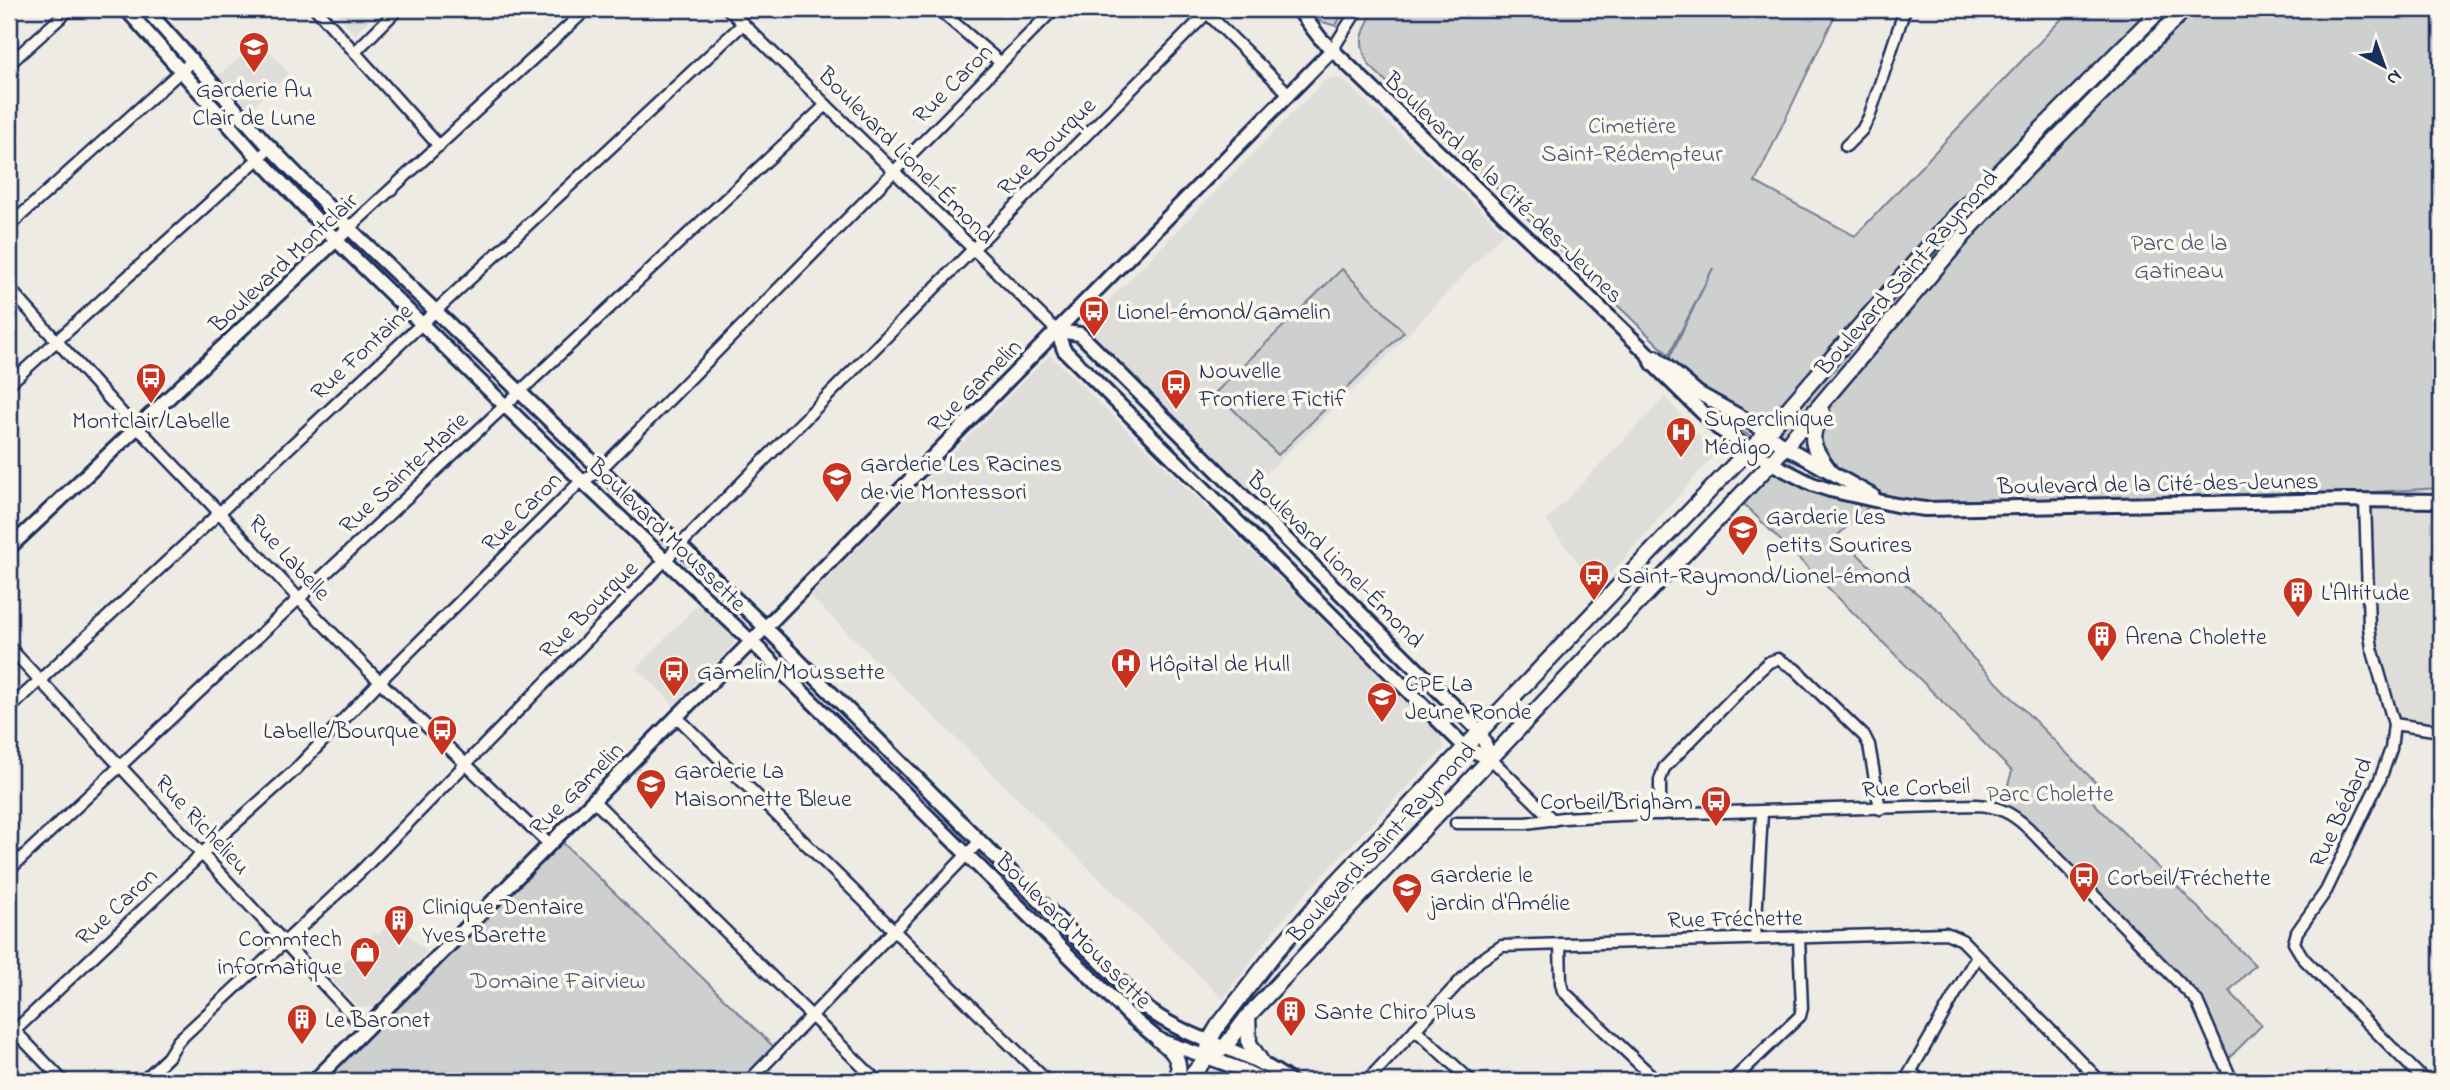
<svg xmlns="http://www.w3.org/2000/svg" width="2450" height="1090" font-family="'Indie Flower',sans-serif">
	<rect width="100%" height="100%" fill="#eeebe4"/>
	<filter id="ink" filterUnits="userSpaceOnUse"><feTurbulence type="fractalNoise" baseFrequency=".0143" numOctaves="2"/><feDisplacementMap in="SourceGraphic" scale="14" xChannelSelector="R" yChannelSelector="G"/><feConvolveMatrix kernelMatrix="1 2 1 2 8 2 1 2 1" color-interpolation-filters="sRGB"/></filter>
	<g filter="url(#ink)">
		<g fill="#deddda">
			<polygon points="332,9 378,9 355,34"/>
			<polygon points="260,40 289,74 249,109 219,75"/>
			<polygon points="1331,78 1342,79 1504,232 1381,363 1249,490 1084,326 1323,82"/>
			<polygon points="1050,355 1441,736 1444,748 1310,888 1273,931 1223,999 810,596"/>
			<polygon points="1665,397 1715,454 1598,588 1546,521"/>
			<polygon points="2365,500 2441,501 2441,731 2394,724 2372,648"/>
			<polygon points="699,603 733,636 733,645 674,705 637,668"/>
			<polygon points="393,921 427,952 375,1006 371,1008 359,1007 328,976 375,932 378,935"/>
		</g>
		<g fill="#cecfcf" stroke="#747f96" stroke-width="2">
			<polygon points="1308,9 1344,9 1336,26 1316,20"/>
			<path d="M1374 9H1838L1755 182 1855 236 2071 9H2441V488L2008 513 1877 499 1838 535 1876 572 1900 580 1943 614 1965 650 2100 787 2090 799 2255 965 2229 991 2262 1025 2224 1063 2204 1013 2051 851 2001 809 2012 771 1738 498 1771 463 1798 477 1874 498 1777 454 1696 401 1662 373 1713 268 1669 355 1369 65C1356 41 1363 32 1374 9Z"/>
			<polygon points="1342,269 1404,332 1278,455 1216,392"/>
			<polygon points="557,837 778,1051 749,1081 314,1081"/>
		</g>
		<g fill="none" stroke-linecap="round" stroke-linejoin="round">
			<g stroke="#1b2f5e" stroke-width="15">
				<g id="minor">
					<polyline points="316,9 439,146"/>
					<polyline points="728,9 1057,331"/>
					<polyline points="938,9 1001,63"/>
					<polyline points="1203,9 1289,94"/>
					<polyline points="1332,50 1358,9"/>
					<polyline points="355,52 398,9"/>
					<polyline points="9,64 70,9"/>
					<polyline points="1846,146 1862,130 1869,117 1905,9"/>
					<polyline points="9,226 192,61"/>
					<polyline points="349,228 587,9"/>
					<polyline points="9,288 129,421 145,435 213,506 299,599 373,675 550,845"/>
					<polyline points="9,384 270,148"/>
					<polyline points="2365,500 2369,627 2372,648 2394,724 2391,749 2380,779 2326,891 2297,932 2294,943 2303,958 2425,1081"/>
					<polyline points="9,647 366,1030"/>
					<polyline points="9,709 743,24"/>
					<polyline points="676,716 1047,1081"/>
					<polyline points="2394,724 2441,731"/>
					<polyline points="1491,759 1553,820"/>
					<polyline points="593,800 877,1081"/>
					<polyline points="1660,814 1660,780 1664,768 1759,671 1769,662 1778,659 1795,669 1865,737 1869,745 1880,809"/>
					<path d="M1456 823H1526L1563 818 1619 815 1976 805C1998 806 2012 813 2028 828L2197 1001 2232 1081"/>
					<polyline points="9,870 826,105"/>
					<polyline points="1755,939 1762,812"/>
					<polyline points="1560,944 1561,983 1563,991 1657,1081"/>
					<polyline points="9,1025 63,1081"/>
					<polyline points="1415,1029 1471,1081"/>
					<polyline points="9,1036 209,847 294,771 386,675 577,485 600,470 1054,9"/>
					<polyline points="1911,1072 1922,1081"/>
					<polyline points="143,1081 168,1057 178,1041 360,872 680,545 1207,13"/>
					<polyline points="749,1081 979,842"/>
					<polyline points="1367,1081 1479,961 1502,946 1946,933 1962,940 2100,1081"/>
					<polyline points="1732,1081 1800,1016 1802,1008 1799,938"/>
					<polyline points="1905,1081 1977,956"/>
				</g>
			</g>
			<g stroke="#1b2f5e" stroke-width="18">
				<g id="tertiary">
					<polyline points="126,9 253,152 336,240 582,481 759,649 1130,1016 1159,1040 1240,1069 1266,1081"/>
					<path d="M146 9 264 141 349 228 773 635 1149 1010C1192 1042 1247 1049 1290 1081"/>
					<polyline points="1298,9 1320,38 1647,353 1653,364 1718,428 1771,463 1812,484 1830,490 1896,505 1925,509 1976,508 2348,500 2441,501"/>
					<polyline points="1057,331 1080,334 1481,733 1491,759"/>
					<polyline points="1057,331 1064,350 1466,748 1491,759"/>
					<polyline points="1656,357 1698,393 1752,423 1786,447 1873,496"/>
					<polyline points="9,548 349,228"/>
					<polyline points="314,1081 751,642 1332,50"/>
				</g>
			</g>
			<g stroke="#1b2f5e" stroke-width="19">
				<g id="secondary">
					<path d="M1822 412C1807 439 1812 447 1829 470"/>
					<polyline points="1248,1016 1249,1043 1262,1063"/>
					<path d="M1159 1040C1175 1052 1182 1061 1177 1081"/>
					<polyline points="1207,1057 1209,1041 1218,1026 1273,955 1332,887 1734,465 1766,434 1955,216 2161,9"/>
					<polyline points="1187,1081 1207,1057 1224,1048 1248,1016 1380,875 1771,463 1970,228 2013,182 2185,9"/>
				</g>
			</g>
			<use href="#minor" stroke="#fbf7ec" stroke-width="10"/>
			<use href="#tertiary" stroke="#fbf7ec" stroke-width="12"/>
			<use href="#secondary" stroke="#fbf7ec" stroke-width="14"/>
		</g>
	</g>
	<defs>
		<g id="school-pin" transform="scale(1.575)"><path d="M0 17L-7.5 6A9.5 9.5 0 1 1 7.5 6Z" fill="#c8321e" stroke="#fbf7ec"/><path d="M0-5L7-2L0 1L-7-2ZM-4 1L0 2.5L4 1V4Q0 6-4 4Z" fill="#fff"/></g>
		<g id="bus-pin" transform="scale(1.575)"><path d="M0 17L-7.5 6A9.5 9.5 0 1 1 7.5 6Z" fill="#c8321e" stroke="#fbf7ec"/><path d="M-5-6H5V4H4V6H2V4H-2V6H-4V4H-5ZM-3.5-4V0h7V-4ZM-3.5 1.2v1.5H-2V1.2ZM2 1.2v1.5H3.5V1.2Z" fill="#fff"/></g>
		<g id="hospital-pin" transform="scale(1.575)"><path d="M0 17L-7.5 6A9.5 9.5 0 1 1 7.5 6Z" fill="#c8321e" stroke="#fbf7ec"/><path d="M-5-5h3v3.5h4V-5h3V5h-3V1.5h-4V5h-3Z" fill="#fff"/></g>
		<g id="building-pin" transform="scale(1.575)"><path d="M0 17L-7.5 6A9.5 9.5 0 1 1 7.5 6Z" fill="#c8321e" stroke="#fbf7ec"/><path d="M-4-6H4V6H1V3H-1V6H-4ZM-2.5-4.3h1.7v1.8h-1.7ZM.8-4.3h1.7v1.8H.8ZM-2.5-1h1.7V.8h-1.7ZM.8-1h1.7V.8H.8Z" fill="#fff"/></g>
		<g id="shop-pin" transform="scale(1.575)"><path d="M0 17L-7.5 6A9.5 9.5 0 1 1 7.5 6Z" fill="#c8321e" stroke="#fbf7ec"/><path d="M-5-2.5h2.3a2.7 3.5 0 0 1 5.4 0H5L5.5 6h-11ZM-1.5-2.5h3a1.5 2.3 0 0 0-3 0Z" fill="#fff"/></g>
	</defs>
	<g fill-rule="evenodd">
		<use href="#school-pin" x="254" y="47"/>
		<use href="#bus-pin" x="1094" y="311"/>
		<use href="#bus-pin" x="151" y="378"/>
		<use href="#bus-pin" x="1176" y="384"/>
		<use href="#hospital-pin" x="1681" y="432"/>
		<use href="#school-pin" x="837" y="477"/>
		<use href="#school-pin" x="1743" y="530"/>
		<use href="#bus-pin" x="1594" y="575"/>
		<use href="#building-pin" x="2298" y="592"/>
		<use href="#building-pin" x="2102" y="636"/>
		<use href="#hospital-pin" x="1126" y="663"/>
		<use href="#bus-pin" x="674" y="671"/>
		<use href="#school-pin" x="1382" y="697"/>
		<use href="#bus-pin" x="442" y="730"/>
		<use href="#school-pin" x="651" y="784"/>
		<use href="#bus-pin" x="1716" y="801"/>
		<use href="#bus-pin" x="2084" y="877"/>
		<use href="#school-pin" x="1407" y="888"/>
		<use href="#building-pin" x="399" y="920"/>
		<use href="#shop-pin" x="365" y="952"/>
		<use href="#building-pin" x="1291" y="1011"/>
		<use href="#building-pin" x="302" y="1019"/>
	</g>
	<g text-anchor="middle" stroke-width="7" stroke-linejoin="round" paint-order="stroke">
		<g font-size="24" fill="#1b2f5e" stroke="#fbf7ec">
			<text transform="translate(952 83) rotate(-45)" y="8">Rue Caron</text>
			<text transform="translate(1046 146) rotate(-45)" y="8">Rue Bourque</text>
			<text transform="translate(907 155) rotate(45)" y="8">Boulevard Lionel-Émond</text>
			<text transform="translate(1504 187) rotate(44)" y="8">Boulevard de la Cité-des-Jeunes</text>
			<text transform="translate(283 262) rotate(-43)" y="8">Boulevard Montclair</text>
			<text transform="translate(1906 272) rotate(-49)" y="8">Boulevard Saint-Raymond</text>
			<text transform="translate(361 351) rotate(-43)" y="8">Rue Fontaine</text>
			<text transform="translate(974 385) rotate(-45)" y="8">Rue Gamelin</text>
			<text transform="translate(403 472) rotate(-43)" y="8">Rue Sainte-Marie</text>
			<text transform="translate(2158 483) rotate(-1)" y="8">Boulevard de la Cité-des-Jeunes</text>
			<text transform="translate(521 511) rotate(-45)" y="8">Rue Caron</text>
			<text transform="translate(668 534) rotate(44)" y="8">Boulevard Moussette</text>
			<text transform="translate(290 557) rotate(47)" y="8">Rue Labelle</text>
			<text transform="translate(1336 559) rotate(45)" y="8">Boulevard Lionel-Émond</text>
			<text transform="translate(588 609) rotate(-45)" y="8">Rue Bourque</text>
			<text transform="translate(1916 787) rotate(-2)" y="8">Rue Corbeil</text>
			<text transform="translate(576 788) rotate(-45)" y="8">Rue Gamelin</text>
			<text transform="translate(2340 812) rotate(-65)" y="8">Rue Bédard</text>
			<text transform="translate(203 824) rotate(47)" y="8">Rue Richelieu</text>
			<text transform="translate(1381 842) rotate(-47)" y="8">Boulevard Saint-Raymond</text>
			<text transform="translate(116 906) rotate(-43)" y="8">Rue Caron</text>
			<text transform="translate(1735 918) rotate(-1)" y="8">Rue Fréchette</text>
			<text transform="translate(1074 930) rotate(45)" y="8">Boulevard Moussette</text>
		</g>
		<g font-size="24" fill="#1b2f5e" stroke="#fbf7ec" text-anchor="start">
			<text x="254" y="97" text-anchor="middle">Garderie Au<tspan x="254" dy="28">Clair de Lune</tspan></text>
			<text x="1117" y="319">Lionel-émond/Gamelin</text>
			<text x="1199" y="378">Nouvelle<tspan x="1199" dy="28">Frontiere Fictif</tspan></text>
			<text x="1704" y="426">Superclinique<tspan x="1704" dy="28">Médigo</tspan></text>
			<text x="151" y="428" text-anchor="middle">Montclair/Labelle</text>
			<text x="860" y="471">Garderie Les Racines<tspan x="860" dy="28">de vie Montessori</tspan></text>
			<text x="1766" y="524">Garderie Les<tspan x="1766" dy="28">petits Sourires</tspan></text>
			<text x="1617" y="583">Saint-Raymond/Lionel-émond</text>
			<text x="2321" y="600">L'Altitude</text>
			<text x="2125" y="644">Arena Cholette</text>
			<text x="1149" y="671">Hôpital de Hull</text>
			<text x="697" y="679">Gamelin/Moussette</text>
			<text x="1405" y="691">CPE La<tspan x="1405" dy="28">Jeune Ronde</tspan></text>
			<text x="419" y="738" text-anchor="end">Labelle/Bourque</text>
			<text x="674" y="778">Garderie La<tspan x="674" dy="28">Maisonnette Bleue</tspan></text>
			<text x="1693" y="809" text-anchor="end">Corbeil/Brigham</text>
			<text x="1430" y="882">Garderie le<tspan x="1430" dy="28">jardin d'Amélie</tspan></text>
			<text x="2107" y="885">Corbeil/Fréchette</text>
			<text x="422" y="914">Clinique Dentaire<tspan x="422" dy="28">Yves Barette</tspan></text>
			<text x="342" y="946" text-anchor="end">Commtech<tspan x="342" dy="28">informatique</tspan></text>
			<text x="1314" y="1019">Sante Chiro Plus</text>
			<text x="325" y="1027">Le Baronet</text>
		</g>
		<g font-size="24" fill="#48577a" stroke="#fbf7ec">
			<text x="1632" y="133">Cimetière<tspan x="1632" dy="28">Saint-Rédempteur</tspan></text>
			<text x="2179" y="250">Parc de la<tspan x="2179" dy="28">Gatineau</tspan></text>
			<text x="2050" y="801">Parc Cholette</text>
			<text x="558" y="988">Domaine Fairview</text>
		</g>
	</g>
	<rect width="2450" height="1090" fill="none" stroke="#fbf7ec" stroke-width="35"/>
	<rect x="18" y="18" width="2415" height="1055" fill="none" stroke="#1b2f5e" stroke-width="2.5" filter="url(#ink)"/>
	<g transform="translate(2384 66) rotate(139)" stroke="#fbf7ec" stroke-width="5" paint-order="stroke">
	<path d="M0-5L12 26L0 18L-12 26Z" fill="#1b2f5e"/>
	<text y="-10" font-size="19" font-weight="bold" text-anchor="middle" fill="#1b2f5e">N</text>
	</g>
</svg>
